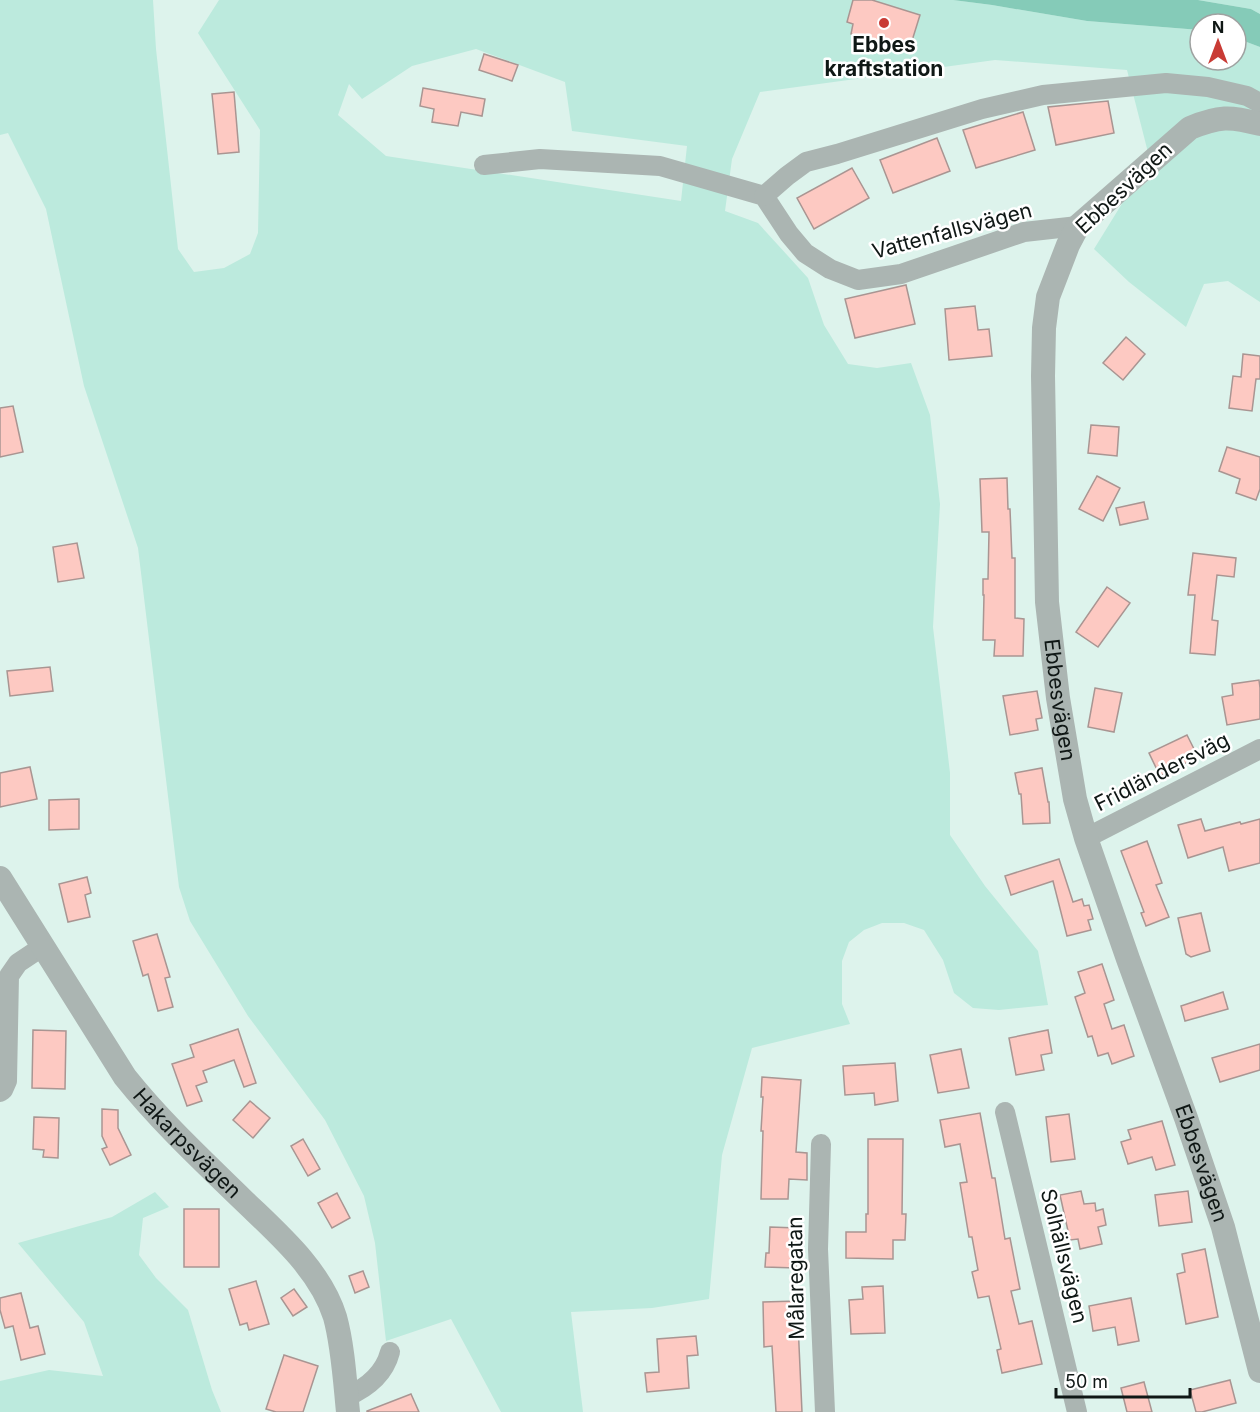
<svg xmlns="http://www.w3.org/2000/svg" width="1260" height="1412" font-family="Inter,sans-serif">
	<rect width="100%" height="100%" fill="#ddf3ec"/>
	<g fill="#bceadd" fill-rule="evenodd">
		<path d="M0 0H153L156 49 178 249 194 272 224 268 250 254 258 233 260 130 198 33 219 0H953L992 5 1087 21 1200 30V60H1236V38L1260 47V302L1228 281 1204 284 1186 327 1129 282 1094 249 1123 202 1154 176 1127 70 995 60 760 92 732 159 725 211 758 223 808 278 824 325 848 364 877 368 911 363 930 415 940 504 933 627 950 773V835L985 886 1038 951 1048 1005 999 1010 973 1008 954 993 943 960 924 930 904 923H882L864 930 849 942 842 961V1004L850 1024 752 1048 722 1155 709 1299 652 1308 571 1312 583 1412H501L451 1319 386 1341 375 1243 364 1196 325 1120 248 1016 190 921 179 887 138 548 84 386 46 209 8 133 0 135ZM476 49 565 82 572 131 687 146 681 201 386 156 338 115 349 84 362 99 412 66Z"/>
		<polygon points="1198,0 1260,0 1260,14 1251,9"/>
		<polygon points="155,1192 169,1207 143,1218 139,1255 156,1278 188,1310 212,1390 221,1412 0,1412 0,1381 49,1370 103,1376 84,1322 18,1243 112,1217"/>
	</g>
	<polygon fill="#85cbb8" points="953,0 1198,0 1251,9 1260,14 1260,47 1236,38 1236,24 1200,24 1200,30 1087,21 992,5"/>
	<g fill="#fdc9c2" stroke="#a99592" stroke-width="1.5">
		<polygon points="853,0 872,0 920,15 911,44 897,39 894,47 851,34 853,24 847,22"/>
		<polygon points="484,54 518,65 512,81 479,70"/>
		<polygon points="423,88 485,99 482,116 461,112 458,126 432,122 434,109 420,106"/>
		<polygon points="234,92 239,152 218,154 212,94"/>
		<polygon points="1108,101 1114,133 1056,145 1048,107"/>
		<polygon points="1023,112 1035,150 976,168 963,130"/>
		<polygon points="937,138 950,171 893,193 880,160"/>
		<polygon points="852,168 869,198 814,229 797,198"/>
		<polygon points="906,285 915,324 855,338 845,299"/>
		<polygon points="975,306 978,330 989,329 992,356 949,360 945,309"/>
		<polygon points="1126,337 1145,354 1123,380 1103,363"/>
		<polygon points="1243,354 1260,356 1260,379 1256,379 1252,411 1229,408 1233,376 1241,377"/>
		<polygon points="13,406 23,452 0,457 0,408"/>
		<polygon points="1091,425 1119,427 1117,456 1088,453"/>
		<polygon points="1227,447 1260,457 1260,489 1256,500 1236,493 1240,479 1219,471"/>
		<polygon points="1097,476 1120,488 1103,521 1079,509"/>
		<polygon points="1007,478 1008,509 1010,509 1012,558 1015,558 1015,618 1024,619 1023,656 994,656 995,640 983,640 984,595 983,595 983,579 988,579 989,532 982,532 980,479"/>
		<polygon points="1144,502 1148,519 1120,525 1116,508"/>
		<polygon points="77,543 84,578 58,582 53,547"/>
		<polygon points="1193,553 1236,558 1234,577 1217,575 1212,620 1218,621 1215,655 1190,653 1195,595 1188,595"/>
		<polygon points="1107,587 1130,603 1098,647 1076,632"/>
		<polygon points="50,667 53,691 10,696 7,671"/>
		<polygon points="1259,680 1260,688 1260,719 1227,725 1222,697 1233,695 1232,684"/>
		<polygon points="1095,688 1122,693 1114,732 1088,727"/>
		<polygon points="1037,691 1042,718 1036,719 1038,730 1010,735 1003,696"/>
		<polygon points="1187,735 1198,757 1160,776 1149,753"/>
		<polygon points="30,767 37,799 0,807 0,773"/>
		<polygon points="1042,768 1048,802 1049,802 1050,823 1023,824 1021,794 1019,794 1015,773"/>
		<polygon points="79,799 79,829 49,830 49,800"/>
		<polygon points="1201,819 1205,831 1240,822 1241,824 1260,819 1260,863 1229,871 1223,847 1188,858 1178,825"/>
		<polygon points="1147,841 1162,883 1156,885 1169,917 1146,926 1141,913 1144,912 1121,851"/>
		<polygon points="1059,859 1073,902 1082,899 1084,906 1089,905 1093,919 1088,920 1091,930 1067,936 1053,881 1011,895 1005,876"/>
		<polygon points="87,877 91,893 85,895 90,917 68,922 59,884"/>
		<polygon points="1201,913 1210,951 1191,957 1186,954 1178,918"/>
		<polygon points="157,934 170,977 165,978 173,1007 158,1011 148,974 143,976 133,941"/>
		<polygon points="1102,964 1114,1000 1104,1004 1112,1029 1124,1025 1134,1056 1112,1064 1108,1053 1098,1056 1092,1036 1088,1037 1075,997 1085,993 1078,972"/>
		<polygon points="1223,992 1228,1009 1185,1021 1181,1006"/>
		<polygon points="238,1029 256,1083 244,1087 234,1060 203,1071 207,1082 196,1086 202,1101 187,1106 172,1064 194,1057 190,1045"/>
		<polygon points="33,1030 66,1031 65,1089 32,1088"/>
		<polygon points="1048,1030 1052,1053 1041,1055 1044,1070 1016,1075 1009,1038"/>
		<polygon points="1260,1044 1260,1070 1220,1082 1212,1058"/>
		<polygon points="961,1049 969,1088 938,1093 930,1055"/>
		<polygon points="895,1063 898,1101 875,1105 874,1093 845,1095 843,1066"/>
		<polygon points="762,1077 801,1080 796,1152 807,1153 807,1180 789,1179 788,1199 761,1199 763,1131 761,1131 763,1097 761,1097"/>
		<polygon points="250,1101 270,1118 253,1138 233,1120"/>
		<polygon points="102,1109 118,1110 118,1128 131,1155 110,1165 102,1149 107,1147 102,1136"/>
		<polygon points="980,1113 992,1178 995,1178 1005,1239 1010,1238 1020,1289 1011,1291 1019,1324 1032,1321 1042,1364 1002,1373 997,1350 1001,1349 989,1296 978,1298 972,1272 978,1270 972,1237 969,1237 960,1183 967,1182 960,1144 945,1147 940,1120"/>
		<polygon points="1069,1114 1075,1159 1051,1162 1046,1117"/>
		<polygon points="34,1117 59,1118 58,1158 43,1157 44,1150 33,1149"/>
		<polygon points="1162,1121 1175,1165 1156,1170 1152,1157 1128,1164 1121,1142 1131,1139 1128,1130"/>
		<polygon points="303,1139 320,1169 308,1176 291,1146"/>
		<polygon points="868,1139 903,1139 902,1214 906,1214 905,1240 893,1240 893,1259 846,1258 846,1232 866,1232 866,1214 868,1214"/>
		<polygon points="1081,1191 1084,1204 1095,1203 1096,1211 1103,1209 1106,1225 1098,1227 1102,1244 1080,1249 1078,1239 1070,1240 1060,1195"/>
		<polygon points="1188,1191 1192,1222 1159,1226 1155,1195"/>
		<polygon points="337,1193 350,1218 332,1228 318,1203"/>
		<rect x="184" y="1209" width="35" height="58"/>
		<polygon points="770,1227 797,1228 796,1268 765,1267 766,1253 769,1253"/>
		<polygon points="1205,1249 1218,1317 1186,1324 1177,1274 1185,1272 1182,1254"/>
		<polygon points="363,1271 369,1287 355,1293 349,1276"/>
		<polygon points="256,1281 269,1324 249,1330 247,1323 240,1325 229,1289"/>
		<polygon points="883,1286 885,1333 851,1334 849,1300 863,1299 862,1287"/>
		<polygon points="294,1289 307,1307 293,1316 281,1298"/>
		<polygon points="21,1293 30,1328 38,1326 45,1354 21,1360 13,1326 5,1328 0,1310 0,1298"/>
		<polygon points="1131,1298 1139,1341 1118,1345 1115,1327 1093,1331 1089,1306"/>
		<polygon points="797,1301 802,1412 776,1412 772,1346 764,1347 763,1302"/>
		<polygon points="696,1336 698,1355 687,1356 689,1388 647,1392 645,1373 659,1372 657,1339"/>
		<polygon points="284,1355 318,1366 303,1412 276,1412 266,1409"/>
		<polygon points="1230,1380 1236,1403 1202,1412 1196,1412 1190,1390"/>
		<polygon points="1144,1382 1152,1412 1127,1412 1121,1388"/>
		<polygon points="411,1394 419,1412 367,1412 367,1411"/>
	</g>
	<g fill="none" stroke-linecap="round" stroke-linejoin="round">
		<g stroke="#abb5b2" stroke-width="20">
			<polyline points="484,165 540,159 660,166 764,196 789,234 805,253 830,269 858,280 901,274 1024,232 1078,226"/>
			<polyline points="764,196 787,176 806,162 837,154 982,109 1043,95 1166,83 1208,87 1247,96 1260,103"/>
			<polyline points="1086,838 1260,749"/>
			<polyline points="0,1092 3,1090 7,1081 9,976 18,963 42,947"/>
			<polyline points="1005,1112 1077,1412"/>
			<polyline points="821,1144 818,1249 825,1412"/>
			<path d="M346 1397C367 1388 384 1375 390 1352"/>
		</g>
		<g stroke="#abb5b2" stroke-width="24">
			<path id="s1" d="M1260 124C1230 116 1219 116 1190 128L1078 226 1068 245 1048 297 1044 328 1043 376 1047 602 1058 698 1075 799 1086 838 1128 959 1186 1118 1223 1227 1260 1371"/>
			<path id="s2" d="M0 878 125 1077C161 1122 202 1160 242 1199 277 1233 320 1269 335 1317 343 1346 345 1382 348 1412"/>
		</g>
	</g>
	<circle fill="#c93b35" stroke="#fff" stroke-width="2" cx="884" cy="23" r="6"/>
	<g text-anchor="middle" stroke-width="5" stroke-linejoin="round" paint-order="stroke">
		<g font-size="21" font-weight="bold" fill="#0f1715" stroke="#fff">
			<text x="884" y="52">Ebbes<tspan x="884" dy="24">kraftstation</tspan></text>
		</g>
		<g font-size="21" fill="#0f1715" stroke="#fff">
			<text transform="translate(1124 188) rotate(-43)" y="7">Ebbesvägen</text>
			<text transform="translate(952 231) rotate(-15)" y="7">Vattenfallsvägen</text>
			<text dy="7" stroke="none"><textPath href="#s1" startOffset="702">Ebbesvägen</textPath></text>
			<text transform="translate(1162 772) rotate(-27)" y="7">Fridländersväg</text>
			<text dy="7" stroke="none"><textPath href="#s2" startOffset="326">Hakarpsvägen</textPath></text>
			<text dy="7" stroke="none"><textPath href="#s1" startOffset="1188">Ebbesvägen</textPath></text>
			<text transform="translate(1064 1256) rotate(76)" y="7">Solhällsvägen</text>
			<text transform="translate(796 1278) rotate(-91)" y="7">Målaregatan</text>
		</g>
	</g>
	<g transform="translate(1218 42)"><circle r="28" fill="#ffffff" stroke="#9fa2a1" stroke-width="1.5"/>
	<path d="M0-4.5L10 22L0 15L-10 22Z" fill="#c93b35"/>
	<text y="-9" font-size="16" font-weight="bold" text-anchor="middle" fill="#0f1715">N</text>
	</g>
	<path d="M1056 1388v9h134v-9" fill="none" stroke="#0f1715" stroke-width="3"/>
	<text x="1065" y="1388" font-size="18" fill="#0f1715" stroke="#ffffff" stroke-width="4.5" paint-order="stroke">50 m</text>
</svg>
